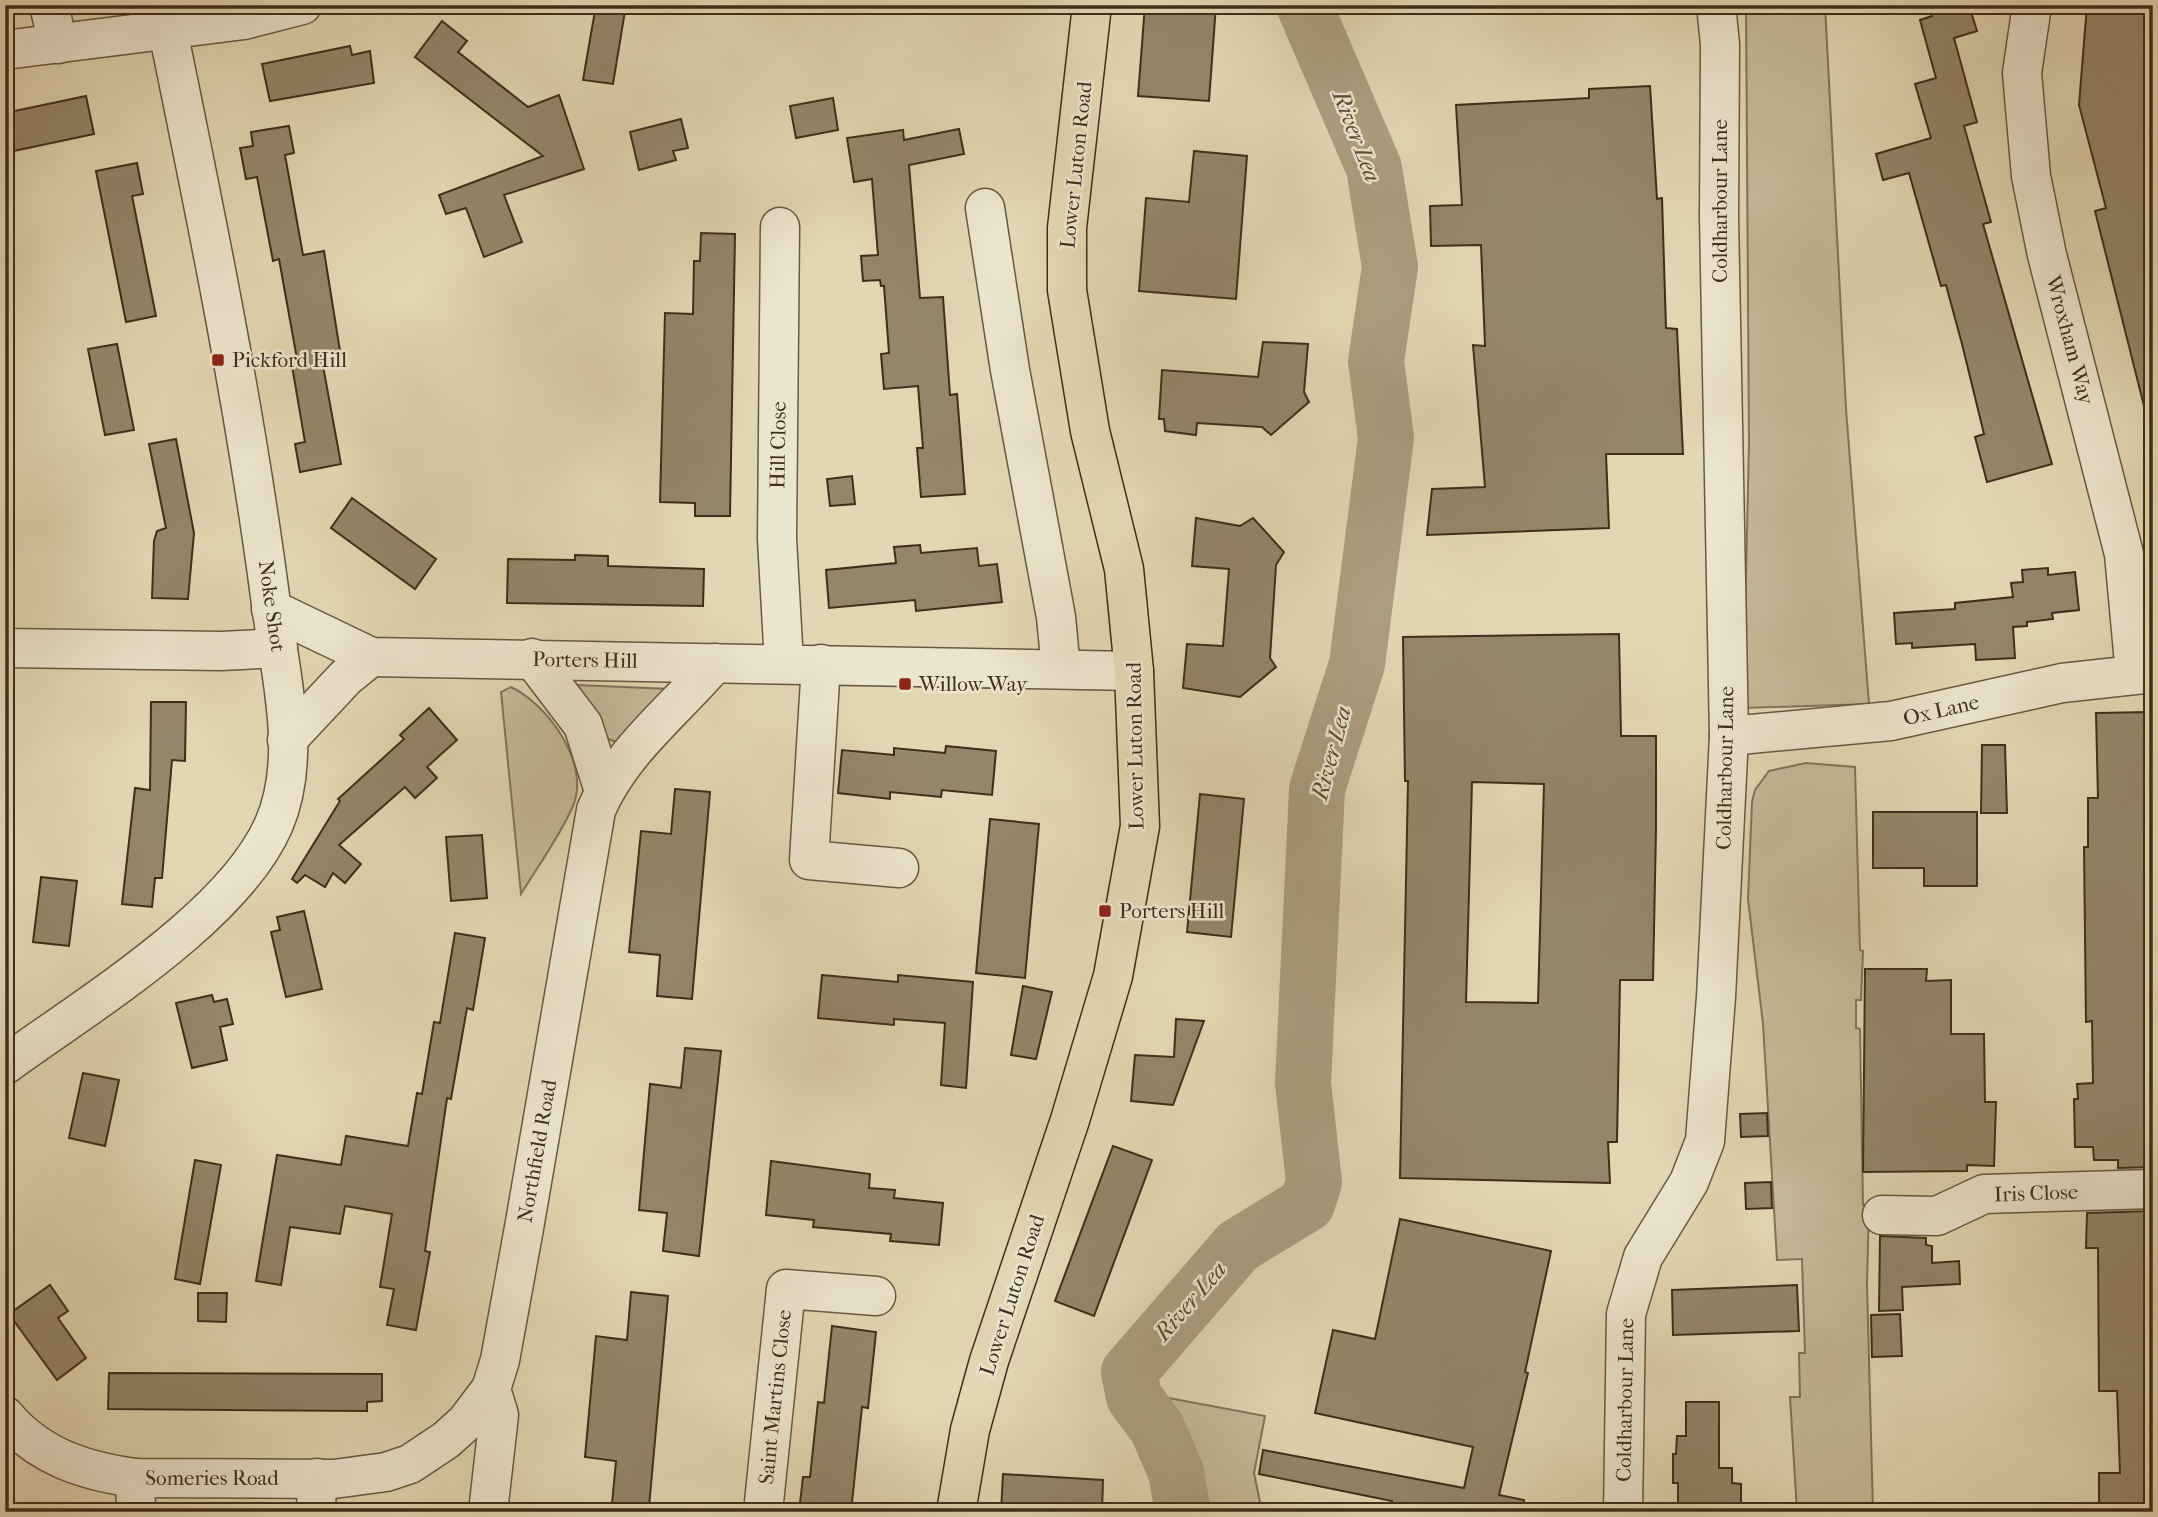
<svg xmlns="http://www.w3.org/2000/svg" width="2158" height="1517" font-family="'IM FELL French Canon',serif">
	<rect width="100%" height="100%" fill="#e2d7b3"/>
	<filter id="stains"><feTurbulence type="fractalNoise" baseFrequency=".00286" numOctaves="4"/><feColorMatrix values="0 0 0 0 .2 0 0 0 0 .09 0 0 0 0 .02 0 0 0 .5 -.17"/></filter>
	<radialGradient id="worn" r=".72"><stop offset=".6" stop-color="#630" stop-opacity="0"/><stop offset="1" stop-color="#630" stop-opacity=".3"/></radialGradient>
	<g fill="#c6ba99" stroke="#82745a" stroke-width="2">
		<polygon points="1746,5 1825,5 1846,409 1869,704 1743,708 1749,444"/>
		<polygon points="577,685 669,689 616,742 603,737 577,691"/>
		<path d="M511 687C547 704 591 763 573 806 560 836 538 866 521 894L501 692Z"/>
		<polygon points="1806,763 1855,767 1860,950 1863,951 1861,1000 1856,1000 1856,1028 1860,1029 1863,1205 1869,1205 1867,1284 1873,1512 1797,1512 1790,1397 1800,1397 1799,1353 1805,1353 1802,1259 1777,1260 1763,1024 1748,899 1752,802 1755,790 1769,771"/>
		<path d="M1142 1393 1265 1416 1254 1473 1262 1512H1195C1185 1462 1175 1433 1142 1393Z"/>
	</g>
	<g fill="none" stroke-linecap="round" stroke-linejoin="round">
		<polyline stroke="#ab9e7f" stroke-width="56" points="1183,1512 1176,1472 1157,1428 1134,1397 1129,1372 1238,1246 1307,1204 1314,1182 1303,1083 1317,789 1357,664 1386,438 1376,361 1390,267 1374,168 1304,5"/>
	</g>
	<g fill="#94866a" stroke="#3f2e1b" stroke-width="2" fill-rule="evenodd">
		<polygon points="596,5 626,5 613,84 583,80"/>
		<polygon points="1145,5 1216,5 1209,101 1138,96"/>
		<polygon points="1929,5 1969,5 1977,31 1954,38 1977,122 1964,126 1991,222 1983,224 2052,464 1987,482 1975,437 1984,434 1962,344 1946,285 1941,286 1909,173 1883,180 1876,154 1931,138 1915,84 1936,78 1920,20 1932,16"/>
		<polygon points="2087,5 2153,5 2146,87 2153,87 2153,405 2144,406 2095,211 2106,208 2079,105"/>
		<polygon points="442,21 467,41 458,52 528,107 559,95 584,169 504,195 522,242 484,257 466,208 446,214 439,195 543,156 415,57"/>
		<polygon points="350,46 352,55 370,51 374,83 270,101 262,64"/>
		<polygon points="1650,86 1657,199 1662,198 1666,328 1677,329 1683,454 1606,454 1609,528 1427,535 1432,489 1485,487 1473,345 1485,346 1481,245 1431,246 1430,206 1462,205 1456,105 1589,98 1589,89"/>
		<polygon points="86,96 94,134 9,152 5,113"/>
		<polygon points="833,98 838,130 796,138 790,106"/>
		<polygon points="681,119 688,148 673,151 676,160 639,170 630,132"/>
		<polygon points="289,126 294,153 285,155 303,255 324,251 340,351 321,355 341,464 300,472 295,444 305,442 291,360 297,359 279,259 273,261 257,177 246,179 240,148 253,146 251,132"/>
		<polygon points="959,129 964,154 909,165 920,298 943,297 950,395 957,394 965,494 921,497 917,448 923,448 918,386 884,389 881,354 889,353 884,286 881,286 880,280 863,281 861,256 878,255 872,179 854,182 847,138 903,130 904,140"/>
		<polygon points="1194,151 1247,156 1236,299 1139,291 1146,198 1189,202"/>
		<polygon points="137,163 143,194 132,196 156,316 126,322 96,171"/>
		<polygon points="701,233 735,234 730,516 695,516 695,503 660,502 665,313 693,314 694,261 700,261"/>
		<polygon points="1263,342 1308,344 1304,392 1309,402 1271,435 1262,427 1197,423 1196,435 1165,431 1164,419 1159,419 1162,370 1258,377"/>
		<polygon points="117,344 134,430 105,435 88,349"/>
		<polygon points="176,439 194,533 188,599 152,598 154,541 157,531 166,528 149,444"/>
		<polygon points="852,476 855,504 830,506 827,479"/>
		<polygon points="352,498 436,559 415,589 331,528"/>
		<polygon points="1196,518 1240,526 1253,518 1284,552 1276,565 1270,658 1276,667 1240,697 1183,688 1187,644 1223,646 1229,569 1192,566"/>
		<polygon points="920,545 921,553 977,548 979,566 997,564 1002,602 916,611 915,600 829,608 826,570 896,563 894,547"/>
		<polygon points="575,555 608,556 608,566 704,569 703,606 507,603 508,559 575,560"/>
		<polygon points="2048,568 2048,575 2075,572 2079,610 2052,613 2053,619 2027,622 2027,626 2013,627 2015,658 1976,660 1975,644 1912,648 1912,643 1896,644 1894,613 1955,609 1955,603 2013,597 2011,583 2023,582 2022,570"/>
		<path d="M1619 634 1621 736H1656V829L1653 980H1620L1617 1142H1608L1610 1183 1400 1178 1408 781H1405L1403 637ZM1472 782 1544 784 1538 1003 1466 1002Z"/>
		<polygon points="151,702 186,702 185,761 172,760 162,878 155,878 152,907 122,904 135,788 150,790"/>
		<polygon points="429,708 457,740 427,767 437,778 415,798 405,787 339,845 361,864 345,883 333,873 325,887 305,875 297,883 292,879 340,801 338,799 404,739 400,735"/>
		<polygon points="2150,712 2153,1167 2118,1168 2118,1160 2094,1160 2093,1147 2075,1147 2074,1099 2078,1099 2077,1084 2093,1083 2092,1021 2086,1022 2084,847 2088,847 2088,798 2098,798 2096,713"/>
		<polygon points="1982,745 2005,745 2007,813 1981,813"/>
		<polygon points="946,746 996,751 992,795 942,790 941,797 890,792 890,799 838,793 842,750 894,755 894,748 945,753"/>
		<polygon points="675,789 710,792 692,999 657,996 660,955 629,952 641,831 671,834"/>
		<polygon points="1200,794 1244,799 1231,937 1187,932"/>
		<polygon points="1873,812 1977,812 1977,886 1924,886 1924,868 1873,868"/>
		<polygon points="990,819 1039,824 1025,978 976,973"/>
		<polygon points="482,835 487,898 451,901 446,837"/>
		<polygon points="41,877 77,881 69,946 33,942"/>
		<polygon points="304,911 322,989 286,997 271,932 280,930 277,917"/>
		<polygon points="455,933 485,938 473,1010 467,1008 451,1099 447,1098 425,1251 430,1252 416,1330 387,1325 394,1289 380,1287 392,1214 345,1206 340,1234 290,1227 281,1285 256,1281 277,1155 341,1165 346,1136 408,1146 417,1093 422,1094 434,1022 440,1023"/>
		<polygon points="1865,969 1927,969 1926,981 1951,980 1951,1034 1984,1034 1985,1102 1996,1102 1994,1166 1967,1165 1967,1171 1863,1172"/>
		<polygon points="822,975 898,982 898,975 973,982 966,1088 941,1085 945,1023 894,1019 894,1025 818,1018"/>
		<polygon points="1023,986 1052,992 1036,1059 1011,1055"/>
		<polygon points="212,995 214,1002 227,999 233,1024 220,1027 227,1060 192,1068 176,1003"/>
		<polygon points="1176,1019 1204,1021 1173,1105 1131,1101 1135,1055 1174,1057"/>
		<polygon points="685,1048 721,1051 699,1256 663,1251 667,1213 639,1210 650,1084 681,1088"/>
		<polygon points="83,1073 119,1080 105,1146 69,1138"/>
		<polygon points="1767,1113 1768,1136 1741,1137 1740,1114"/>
		<polygon points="1113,1146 1152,1160 1094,1316 1055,1301"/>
		<polygon points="195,1160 221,1165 200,1284 175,1279"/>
		<polygon points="771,1161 870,1174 869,1188 895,1190 894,1198 943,1203 939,1245 890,1241 891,1234 813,1227 814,1220 766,1215"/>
		<polygon points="1771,1182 1772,1208 1746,1209 1745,1183"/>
		<polygon points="2153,1211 2149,1512 2099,1512 2099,1473 2120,1473 2117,1391 2099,1391 2098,1248 2086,1248 2087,1213"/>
		<polygon points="1400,1219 1551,1251 1525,1372 1528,1373 1499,1495 1524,1500 1523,1512 1390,1512 1392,1501 1259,1474 1263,1450 1464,1488 1473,1447 1315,1413 1333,1330 1375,1339"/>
		<polygon points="1880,1236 1926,1238 1926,1245 1932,1246 1932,1263 1959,1261 1960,1284 1902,1287 1903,1310 1879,1311"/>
		<polygon points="50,1285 68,1311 58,1318 86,1358 57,1380 9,1314"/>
		<polygon points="1797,1285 1799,1331 1673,1335 1672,1290"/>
		<polygon points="631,1292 668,1296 649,1507 612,1504 616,1461 585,1457 596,1336 627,1340"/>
		<polygon points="198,1293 227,1293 226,1322 198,1321"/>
		<polygon points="1900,1314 1902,1356 1872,1357 1871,1315"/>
		<polygon points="832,1326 876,1332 868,1408 862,1407 851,1512 799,1512 803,1477 810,1477 818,1402 824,1403"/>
		<polygon points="109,1373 382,1374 382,1401 367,1402 367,1411 108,1409"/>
		<polygon points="1686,1402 1719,1402 1719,1468 1732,1468 1732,1483 1741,1484 1741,1507 1729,1507 1729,1512 1685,1512 1685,1506 1678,1506 1678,1483 1673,1483 1673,1454 1676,1454 1677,1436 1686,1436"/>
		<polygon points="1003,1474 1103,1480 1102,1512 1001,1512"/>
	</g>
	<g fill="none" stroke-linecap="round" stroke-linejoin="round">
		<g stroke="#685841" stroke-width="41">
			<g id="minor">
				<polyline points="49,5 58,44"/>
				<polyline points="2032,5 2022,73 2031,176 2047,255 2124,554 2135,674"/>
				<polyline points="5,50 244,20 302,5"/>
				<polyline points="985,208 1010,370 1056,617 1061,669"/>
				<polyline points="780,227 777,539 784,663"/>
				<polyline points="271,609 371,657 1134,671"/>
				<polyline points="5,648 221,651 278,648"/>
				<polyline points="532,658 583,725 604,791"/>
				<polyline points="821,664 809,860 899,868"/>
				<polyline points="1729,736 1891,721 2062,683 2153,673"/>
				<polyline points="287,740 346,677 371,657"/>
				<path d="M5 1065C87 1005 234 917 274 824 303 757 280 673 271 604 246 411 207 221 168 31"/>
				<polyline points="1882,1215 1937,1216 1984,1194 2153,1189"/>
				<path d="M5 1416C39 1457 85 1471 135 1478L334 1479 386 1472 410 1464 446 1440 466 1422 491 1389"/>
				<polyline points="135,1478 136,1512"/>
				<polyline points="316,1512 317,1478"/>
				<path d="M488 1512 499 1415 491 1389 500 1360 524 1228 596 810C621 751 674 711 715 663"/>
				<polyline points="763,1512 786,1289 876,1296"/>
				<polyline points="1623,1512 1626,1314 1643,1257 1689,1182 1705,1141 1716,997 1729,736 1719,217 1720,44 1716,5"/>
			</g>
		</g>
		<g stroke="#3f2e1b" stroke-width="41">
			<polyline id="major" points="956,1512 970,1430 989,1361 1070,1120 1113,976 1140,826 1134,671 1124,569 1090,431 1067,290 1067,228 1092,5"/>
		</g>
		<use href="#minor" stroke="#ece5ce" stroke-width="38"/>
		<use href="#major" stroke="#e2d7b3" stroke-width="38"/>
	</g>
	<g fill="#8f2418" stroke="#ece5ce" stroke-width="2.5">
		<rect x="211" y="353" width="14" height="14" rx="3.5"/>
		<rect x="898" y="677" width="14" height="14" rx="3.5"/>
		<rect x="1098" y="904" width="14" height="14" rx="3.5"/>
	</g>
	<g text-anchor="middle" stroke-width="5" stroke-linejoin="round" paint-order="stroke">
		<g font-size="21" fill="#3f2e1b" stroke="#ece5ce">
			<text transform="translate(1076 165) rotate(-84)" y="7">Lower Luton Road</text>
			<text transform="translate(1720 201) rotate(-90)" y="7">Coldharbour Lane</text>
			<text transform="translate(2070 340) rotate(75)" y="7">Wroxham Way</text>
			<text transform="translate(778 445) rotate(-89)" y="7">Hill Close</text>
			<text transform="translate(272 606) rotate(82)" y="7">Noke Shot</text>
			<text transform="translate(585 660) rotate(1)" y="7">Porters Hill</text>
			<text transform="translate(1941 710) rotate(-13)" y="7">Ox Lane</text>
			<text transform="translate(1135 746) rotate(-91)" y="7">Lower Luton Road</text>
			<text transform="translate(1725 768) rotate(-89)" y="7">Coldharbour Lane</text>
			<text transform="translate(537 1151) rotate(-80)" y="7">Northfield Road</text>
			<text transform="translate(2036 1193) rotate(-2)" y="7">Iris Close</text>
			<text transform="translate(1012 1295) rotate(-72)" y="7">Lower Luton Road</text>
			<text transform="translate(775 1397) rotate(-84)" y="7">Saint Martins Close</text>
			<text transform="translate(1625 1400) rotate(-89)" y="7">Coldharbour Lane</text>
			<text x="212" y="1485">Someries Road</text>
		</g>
		<g font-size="21" fill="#3f2e1b" stroke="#ece5ce" text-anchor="start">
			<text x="232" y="367">Pickford Hill</text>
			<text x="919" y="691">Willow Way</text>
			<text x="1119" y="918">Porters Hill</text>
		</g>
		<g font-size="23" font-style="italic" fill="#5a4a34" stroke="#ece5ce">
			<text transform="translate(1357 136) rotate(69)" y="8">River Lea</text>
			<text transform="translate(1331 753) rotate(-75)" y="8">River Lea</text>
			<text transform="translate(1190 1301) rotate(-49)" y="8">River Lea</text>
		</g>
	</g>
	<rect width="2158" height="1517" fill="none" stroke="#e2d7b3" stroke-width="28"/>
	<rect x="7" y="7" width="2144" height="1503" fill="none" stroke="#3f2e1b" stroke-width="3.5"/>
	<rect x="14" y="14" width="2130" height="1489" fill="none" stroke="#3f2e1b" stroke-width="2"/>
	<rect width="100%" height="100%" filter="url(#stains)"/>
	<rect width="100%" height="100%" fill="url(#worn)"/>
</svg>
